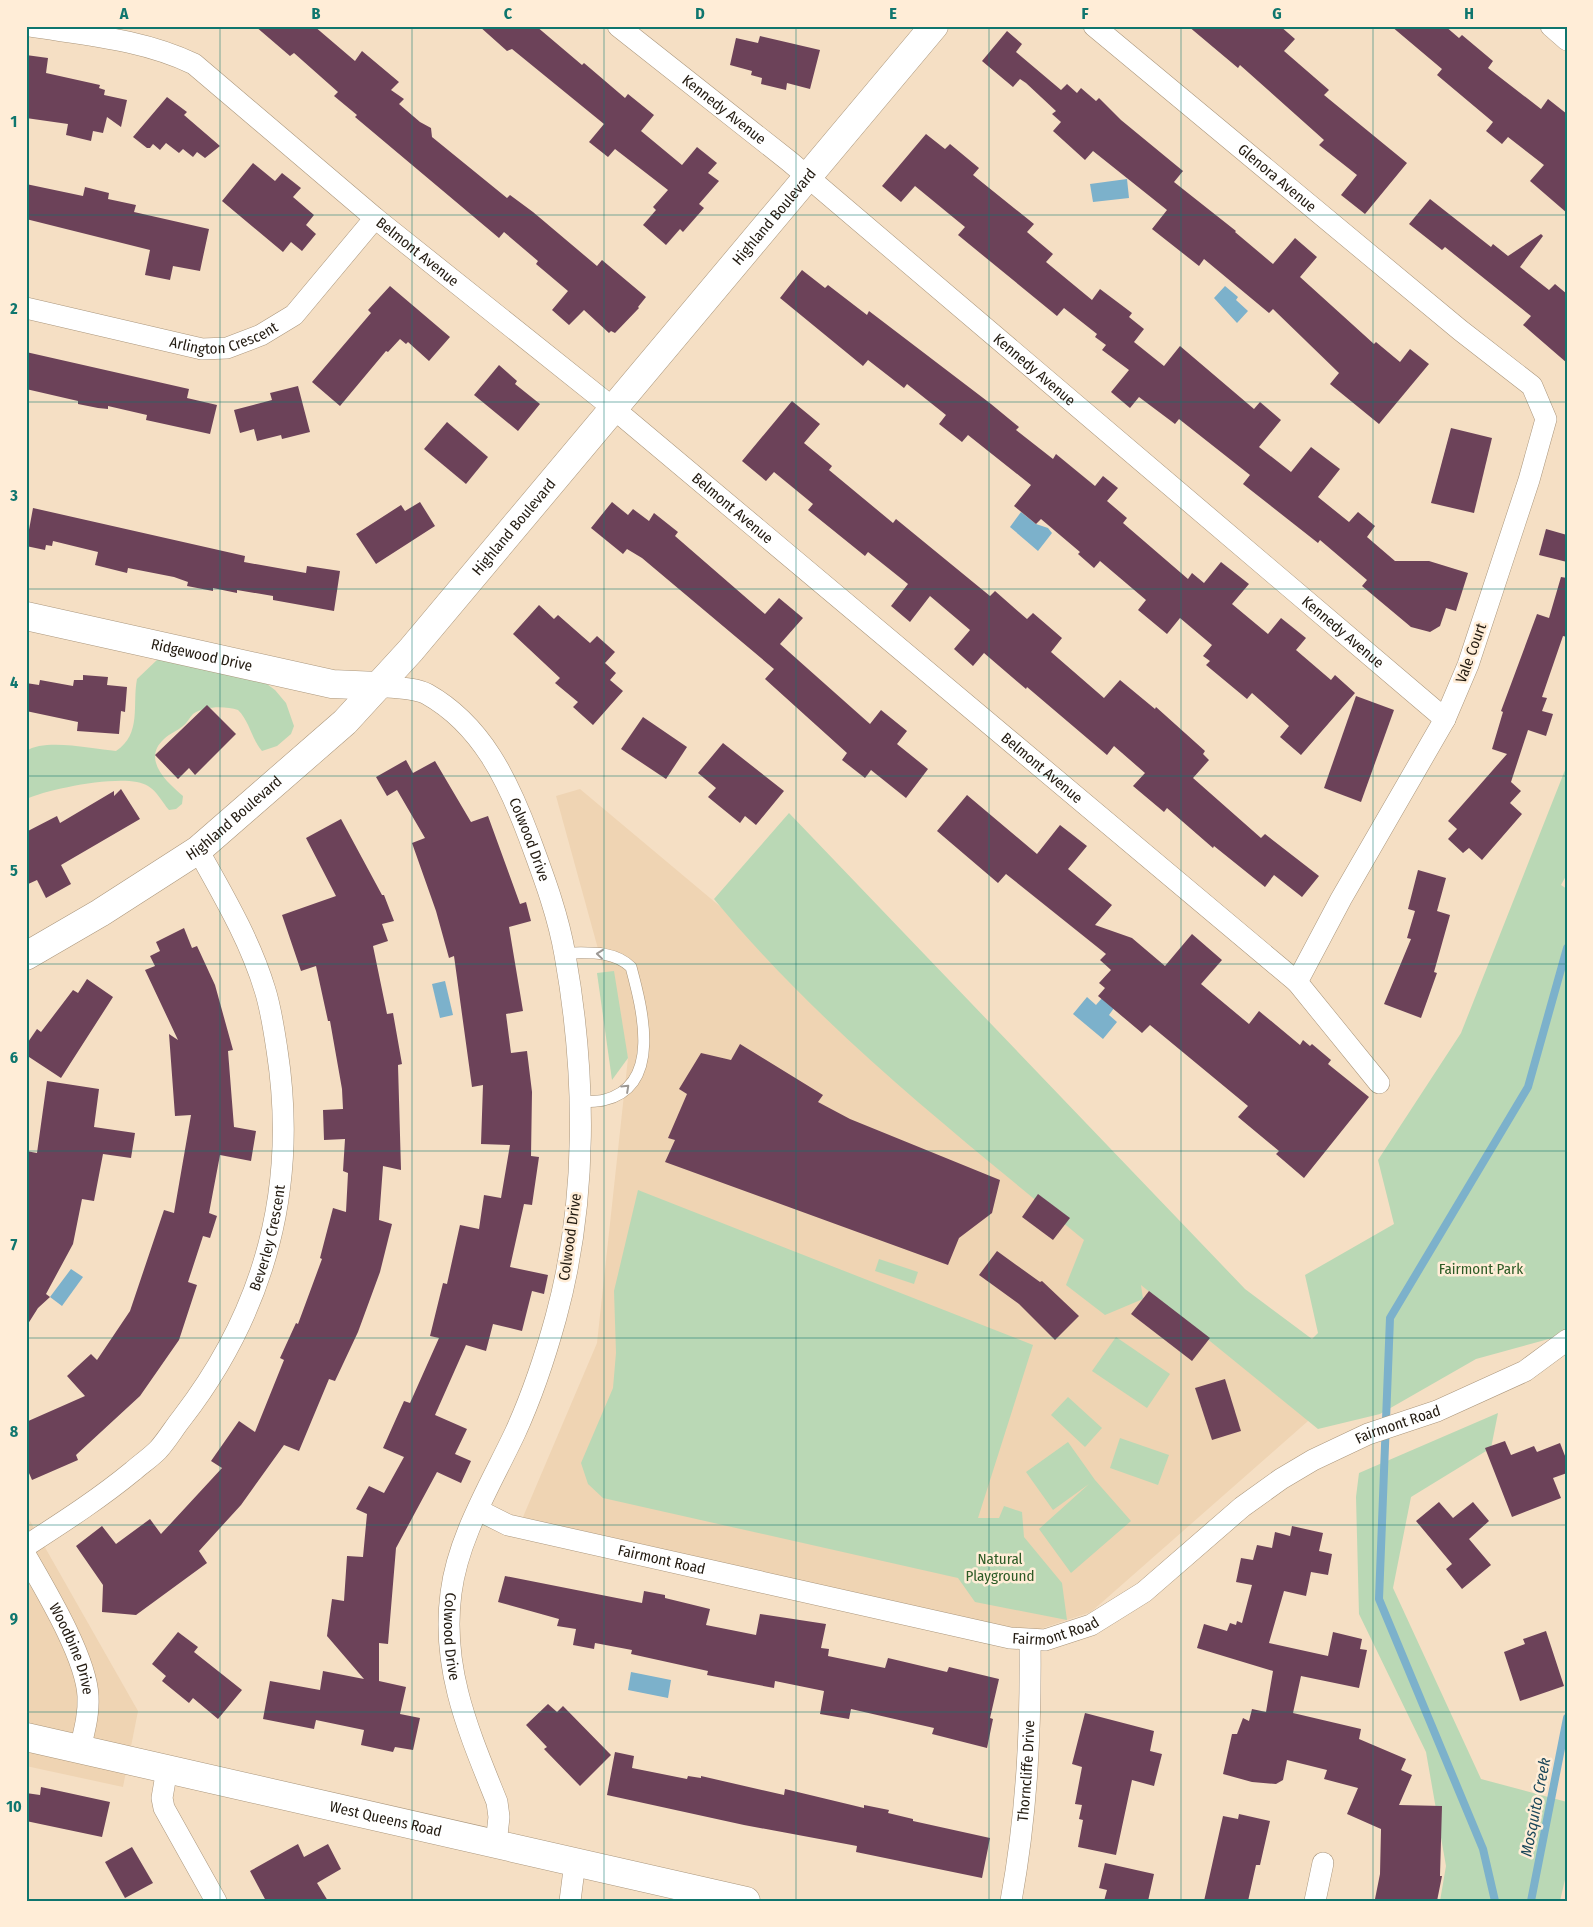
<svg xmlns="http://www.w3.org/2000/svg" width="1593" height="1927" font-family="'Fira Sans Condensed',sans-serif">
	<rect width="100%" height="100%" fill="#f5dfc4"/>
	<g fill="#efd4b3">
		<polygon points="580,789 790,965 1333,1399 1091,1612 1028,1633 523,1517 597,1343 628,1058 556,796"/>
		<polygon points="26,1514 138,1711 123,1787 26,1766"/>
	</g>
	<g fill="#bad8b5">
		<path d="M158 659 263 681 275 690 286 703 294 726 291 734 277 746 262 751C251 738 250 722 238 710 225 706 205 706 193 714 189 718 187 723 183 726 177 731 169 734 164 739 141 760 168 783 183 796L182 804 176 809 169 810C162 802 157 791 148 786 128 772 48 789 26 799V751C46 738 93 749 116 751 142 734 132 705 137 679Z"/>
		<path d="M1567 765V874L1561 885 1567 889V1334L1476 1359 1380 1414 1318 1429 1141 1285 1143 1299 1105 1315 1066 1285 1084 1240C955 1133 821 1029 714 899L789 813 1245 1289 1312 1339 1318 1333 1305 1275 1394 1224 1378 1160 1461 1033Z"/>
		<polygon points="614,971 628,1058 612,1080 597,973"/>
		<polygon points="638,1190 1033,1345 978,1518 999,1518 1004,1506 1022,1512 1024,1537 1062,1583 1067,1620 975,1602 958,1578 603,1498 588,1484 581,1463 613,1388 616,1353 614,1291"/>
		<polygon points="879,1259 918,1272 914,1284 875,1271"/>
		<polygon points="1116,1337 1170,1374 1147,1408 1092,1371"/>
		<polygon points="1068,1397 1102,1428 1085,1447 1051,1415"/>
		<polygon points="1498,1413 1491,1448 1411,1497 1393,1588 1481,1779 1567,1802 1567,1871 1560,1901 1440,1901 1446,1866 1426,1752 1359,1614 1356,1497 1359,1473"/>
		<polygon points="1120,1438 1169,1455 1158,1485 1110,1468"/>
		<polygon points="1068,1442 1095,1480 1131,1521 1071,1573 1039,1529 1089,1484 1053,1510 1026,1472"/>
	</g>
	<g fill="#7cb1cb">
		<polygon points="1127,179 1129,198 1093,202 1090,184"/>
		<polygon points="1225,286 1238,297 1236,300 1248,311 1237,323 1214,298"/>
		<polygon points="1021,512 1036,524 1048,528 1052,533 1038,551 1010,527"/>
		<polygon points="445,981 453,1015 440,1018 432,984"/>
		<polygon points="1087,997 1096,1005 1102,998 1114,1008 1109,1015 1117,1022 1103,1039 1073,1014"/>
		<polygon points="71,1269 83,1277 62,1306 50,1297"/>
		<polygon points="631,1672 671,1680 668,1698 628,1690"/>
	</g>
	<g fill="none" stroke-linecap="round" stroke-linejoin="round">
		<g stroke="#7cb1cb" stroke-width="8">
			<polyline points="1495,1901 1483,1849 1379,1599 1390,1318 1528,1087 1567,948"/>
			<polyline points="1531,1901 1567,1718"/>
		</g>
	</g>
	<g fill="#6c4259">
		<polygon points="255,26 314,26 355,61 362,51 399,82 391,90 404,99 399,104 420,122 431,128 432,137 507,198 510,195 533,212 597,266 602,260 646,297 638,307 639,308 615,333 611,331 609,333 584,310 569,325 552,310 568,291 536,264 538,261 504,232 499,238 355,117 357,115 334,96 338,92 294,53 290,56"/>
		<polygon points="479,26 536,26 582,65 584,63 625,98 628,94 654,115 641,131 682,165 697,147 717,163 708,173 719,181 699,204 704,208 683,232 680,229 666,245 643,225 656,210 653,207 668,190 615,149 608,157 589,142 604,124 512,49 507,51"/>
		<polygon points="1188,26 1280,26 1295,39 1284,51 1329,90 1324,95 1407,163 1365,214 1341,195 1357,175 1319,145 1324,140 1240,65 1238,68"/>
		<polygon points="1391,26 1445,26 1459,38 1462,35 1493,61 1488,68 1541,109 1548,99 1567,114 1567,213 1530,181 1544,165 1508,137 1502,144 1486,131 1493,122 1437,75 1442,69"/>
		<polygon points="1007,31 1022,44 1016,52 1061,90 1067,84 1077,93 1081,88 1096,101 1099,98 1121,120 1183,171 1174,182 1236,231 1235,232 1273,264 1295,238 1317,257 1300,277 1374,344 1376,342 1400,362 1410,349 1429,364 1379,424 1330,384 1339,373 1273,309 1269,313 1204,259 1199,266 1152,229 1167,210 1093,151 1085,160 1053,131 1061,122 1052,114 1056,111 1026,83 1020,79 1013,87 982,61"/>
		<polygon points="760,36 820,50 810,89 787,83 786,90 761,84 762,78 751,75 752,71 730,65 736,38 758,43"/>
		<polygon points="26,55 48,58 46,73 100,85 99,88 105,90 104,95 127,100 121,127 107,117 103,133 93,131 91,141 66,135 68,124 26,118"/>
		<polygon points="167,97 187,112 184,115 220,146 205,158 197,152 193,157 183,149 179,153 166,143 160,150 153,144 150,148 147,148 133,137"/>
		<polygon points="926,134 945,149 950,144 979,168 973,175 1034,224 1027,232 1053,254 1046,262 1092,300 1100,289 1132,313 1129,317 1144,329 1134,342 1164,366 1180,346 1254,409 1260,402 1281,420 1259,447 1291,472 1311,447 1340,469 1318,497 1349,522 1358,512 1375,526 1367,537 1395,561 1429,561 1468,573 1456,611 1446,608 1440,626 1430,632 1411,627 1362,586 1367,580 1320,540 1318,543 1243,484 1250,475 1179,419 1175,424 1139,397 1130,408 1111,392 1129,370 1102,350 1106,345 1095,337 1097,334 1064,308 1057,316 958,235 965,227 915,186 901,202 882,186"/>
		<polygon points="253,163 275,181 282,173 301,188 293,197 314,215 306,225 316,234 302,251 291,242 283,252 222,201"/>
		<polygon points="26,184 83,196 85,187 109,193 108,199 136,205 134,212 209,229 200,271 173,266 170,280 145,275 150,250 26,219"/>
		<polygon points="1430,199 1491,247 1493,244 1508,256 1541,234 1543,236 1520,267 1549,290 1555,284 1567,294 1567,363 1523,325 1531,316 1445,247 1442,250 1409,224"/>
		<polygon points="802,270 825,288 828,285 867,315 869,311 991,404 1019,427 1016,430 1053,459 1056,454 1095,486 1103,476 1118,488 1107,501 1127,518 1123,523 1188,579 1192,573 1204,583 1221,562 1249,584 1232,604 1268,634 1281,618 1306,638 1296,650 1331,680 1335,675 1355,693 1301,755 1280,737 1289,726 1252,693 1247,699 1206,665 1210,661 1203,656 1212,645 1180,618 1167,634 1138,610 1146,600 1100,561 1094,568 1078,554 1080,552 1041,519 1036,524 1014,506 1031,485 968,435 962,442 939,424 946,415 907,384 904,388 868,360 863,366 780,298"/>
		<polygon points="390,286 450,337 429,361 408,342 406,344 400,339 388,352 386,351 340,406 312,382 371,313 368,310"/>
		<polygon points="26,352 189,389 187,398 217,405 210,434 146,420 147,415 108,406 108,409 98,408 78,404 78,401 26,389"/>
		<polygon points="499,365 517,381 515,384 540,404 518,431 474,395"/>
		<polygon points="298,386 310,432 282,439 281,435 257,441 254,429 240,433 234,410 272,400 270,393"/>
		<polygon points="792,401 820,424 804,443 832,466 829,470 893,523 896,519 990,596 995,591 1027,619 1033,613 1062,638 1051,652 1104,698 1120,680 1155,709 1156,707 1205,751 1203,754 1209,760 1193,778 1261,838 1265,834 1319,876 1302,897 1274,875 1265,887 1214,846 1213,848 1167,808 1164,812 1133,786 1145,773 1114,746 1107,755 1027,687 1026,689 984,653 973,666 954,649 970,630 930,596 910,622 891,606 908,584 868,552 865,556 808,510 813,504 774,472 766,481 742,461"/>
		<polygon points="447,422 488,457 466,484 424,449"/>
		<polygon points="1451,428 1492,438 1474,513 1431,503"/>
		<polygon points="420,502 435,526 376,564 356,534 401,505 405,511"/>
		<polygon points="612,502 628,515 633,509 649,521 654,513 678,532 675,536 765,614 779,598 803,618 780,644 870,724 881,710 907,731 897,744 928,769 906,798 871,770 865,778 842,760 847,753 765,679 774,669 642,558 627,549 623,554 591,528"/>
		<polygon points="33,508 245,556 244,562 306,573 307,566 340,571 334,611 273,600 273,596 237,590 237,593 213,588 213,591 187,586 188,582 174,577 128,568 127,573 95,565 98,552 53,541 52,546 46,545 45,550 26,546"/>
		<polygon points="1546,529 1567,535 1567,562 1539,555"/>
		<polygon points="1561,577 1567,578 1567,637 1563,636 1542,697 1547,698 1542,711 1553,714 1546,736 1528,730 1511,782 1521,791 1510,803 1522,814 1482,860 1469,848 1463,853 1448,839 1457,829 1448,821 1507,754 1492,749 1503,712 1501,711 1537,614 1549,618"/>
		<polygon points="539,605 554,619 558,615 590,643 597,636 615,652 605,663 616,673 610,680 623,691 593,725 573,707 578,702 555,683 560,678 513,634"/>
		<polygon points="83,675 108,677 107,685 127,687 125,712 121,711 119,734 77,731 78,722 26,711 26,683 39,685 40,680 73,686 74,680 83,680"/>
		<polygon points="1356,696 1394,710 1361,802 1324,788"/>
		<polygon points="207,705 236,734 195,775 189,768 178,779 155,755"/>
		<polygon points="643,717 687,747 666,779 621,749"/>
		<polygon points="723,743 784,791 756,825 745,816 740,823 708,797 716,788 698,773"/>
		<polygon points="406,760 413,773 435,761 471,822 488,816 520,904 526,902 531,921 509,927 523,1011 506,1014 511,1053 527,1051 532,1092 531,1156 539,1157 532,1205 524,1204 510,1267 548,1275 544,1294 532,1291 522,1331 493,1324 486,1351 466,1345 435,1415 467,1429 455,1454 471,1461 461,1483 437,1472 396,1548 388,1644 379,1643 379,1681 406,1687 400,1714 420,1718 413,1750 395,1747 393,1752 361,1745 364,1730 316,1720 314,1729 263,1719 270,1681 320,1690 323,1671 364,1679 327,1636 332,1599 344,1601 347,1556 363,1557 367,1514 356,1509 369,1486 384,1493 404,1457 383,1448 404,1401 410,1403 439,1338 430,1336 443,1283 447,1284 460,1225 479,1229 484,1195 501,1198 510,1145 481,1144 483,1085 472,1087 454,956 449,958 436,911 412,843 425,838 397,790 387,796 376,777"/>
		<polygon points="121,789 140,819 61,865 71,884 46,898 37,880 26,885 26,832 57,816 60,823 114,791 114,796"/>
		<polygon points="967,795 1037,854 1060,825 1087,846 1068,869 1112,905 1095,925 1132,938 1165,966 1192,934 1222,960 1201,984 1249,1024 1259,1011 1300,1045 1303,1040 1310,1046 1312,1044 1331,1060 1328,1064 1369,1097 1304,1178 1276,1154 1279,1151 1238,1117 1248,1106 1150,1025 1142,1033 1098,996 1105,988 1099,983 1111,970 1100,960 1106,954 1006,874 998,883 937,831"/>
		<polygon points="341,819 382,895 384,895 394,921 382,924 388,941 373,946 387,1014 393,1013 402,1064 398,1065 401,1170 383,1166 379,1220 392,1224 380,1272 358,1332 335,1381 329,1379 299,1451 284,1445 241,1505 199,1551 207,1563 136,1615 102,1612 103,1585 76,1546 102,1526 116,1544 150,1519 161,1534 222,1468 211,1461 239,1421 255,1432 284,1360 280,1358 296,1323 298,1324 322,1259 320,1258 333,1208 346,1212 348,1173 343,1171 345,1139 324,1140 323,1110 343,1109 342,1089 330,1021 328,1021 316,966 301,971 282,915 336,896 306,838"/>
		<polygon points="1418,870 1446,878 1437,911 1450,915 1434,972 1437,973 1421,1018 1384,1004 1411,939 1407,938 1415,911 1408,909"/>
		<polygon points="184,928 192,948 197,946 215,985 233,1050 228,1051 234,1127 256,1131 251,1161 220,1155 209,1213 217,1216 210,1238 203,1236 188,1282 197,1285 179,1340 140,1396 76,1455 78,1460 32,1480 26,1466 26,1422 85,1396 67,1376 91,1354 97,1360 130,1311 164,1210 174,1213 191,1115 175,1116 169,1034 178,1040 145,970 155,966 150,956 160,951 156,942"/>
		<polygon points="87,979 113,997 61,1078 26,1055 26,1045 37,1029 41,1032 73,990 78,993"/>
		<polygon points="740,1044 823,1095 818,1102 850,1119 1000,1180 992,1213 959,1238 948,1265 665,1162 675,1140 668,1138 687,1094 679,1089 701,1053 731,1060"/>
		<polygon points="47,1081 99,1089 94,1127 135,1133 131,1158 103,1154 94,1201 82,1199 73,1244 46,1294 50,1297 38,1308 26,1327 26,1151 37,1153"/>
		<polygon points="1038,1194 1070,1218 1053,1240 1022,1217"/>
		<polygon points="997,1251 1040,1282 1042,1281 1079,1316 1055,1340 1019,1304 979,1275"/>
		<polygon points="1149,1291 1210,1338 1192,1361 1131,1314"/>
		<polygon points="1225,1379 1241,1431 1212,1440 1195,1388"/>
		<polygon points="1505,1441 1511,1455 1534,1446 1537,1452 1560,1443 1567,1461 1567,1473 1553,1478 1561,1498 1512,1517 1485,1448"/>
		<polygon points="1439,1502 1453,1518 1473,1502 1489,1521 1469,1539 1491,1565 1462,1589 1446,1569 1452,1564 1416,1521"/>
		<polygon points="1292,1526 1323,1533 1319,1551 1332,1554 1328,1575 1311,1572 1306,1596 1284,1591 1269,1643 1328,1656 1333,1632 1362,1639 1360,1649 1367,1650 1359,1688 1301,1676 1293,1713 1361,1729 1359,1739 1406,1759 1401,1770 1412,1775 1399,1805 1442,1806 1440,1876 1442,1876 1437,1901 1375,1899 1380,1874 1381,1829 1347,1814 1358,1788 1324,1779 1327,1770 1287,1760 1283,1780 1276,1784 1252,1782 1223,1774 1232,1734 1237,1734 1243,1718 1249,1721 1252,1709 1266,1712 1273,1671 1197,1648 1204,1624 1227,1631 1230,1623 1236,1625 1237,1621 1242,1623 1252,1585 1236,1582 1241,1558 1253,1560 1257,1545 1272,1548 1275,1532 1290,1536"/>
		<polygon points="505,1576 642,1603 644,1591 665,1595 665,1598 710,1609 706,1625 756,1635 760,1614 826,1624 821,1648 829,1649 828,1656 885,1668 888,1658 947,1672 949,1667 999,1679 990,1718 993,1719 987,1748 932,1734 934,1728 851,1709 849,1719 820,1714 824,1691 775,1681 774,1688 707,1675 708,1671 631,1654 632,1650 595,1643 594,1649 573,1645 576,1629 557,1626 559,1619 498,1602"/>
		<polygon points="1546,1631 1564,1686 1520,1701 1504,1652 1525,1644 1523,1639"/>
		<polygon points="178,1632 198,1647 194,1652 242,1690 218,1719 193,1698 189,1703 162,1681 166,1676 152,1664"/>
		<polygon points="548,1704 557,1712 563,1706 611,1755 580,1786 544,1749 547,1747 526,1725"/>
		<polygon points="1085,1713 1154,1731 1150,1751 1162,1754 1154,1786 1132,1780 1116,1855 1078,1847 1083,1820 1079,1819 1082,1805 1075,1804 1082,1767 1072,1764"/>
		<polygon points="615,1752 634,1756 632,1768 687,1779 688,1776 701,1778 701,1776 784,1795 785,1789 864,1808 864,1805 889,1810 888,1813 913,1819 913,1821 990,1838 982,1878 856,1852 857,1846 744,1825 607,1795"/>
		<polygon points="41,1787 110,1802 102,1837 26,1821 26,1793 40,1795"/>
		<polygon points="1239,1814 1270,1821 1260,1865 1256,1865 1248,1901 1204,1901 1223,1816 1238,1819"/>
		<polygon points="298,1844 304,1857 328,1844 341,1869 317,1883 328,1901 266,1901 250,1871"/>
		<polygon points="132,1847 153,1883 125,1898 105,1862"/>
		<polygon points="1105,1863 1154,1874 1148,1901 1104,1901 1107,1890 1099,1888"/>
	</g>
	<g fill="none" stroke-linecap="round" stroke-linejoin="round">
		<g stroke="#aa967c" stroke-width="12">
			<path id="service" d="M565 953C589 953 613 950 631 967 642 1008 663 1086 604 1100 597 1102 588 1101 581 1102"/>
		</g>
		<g stroke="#aa967c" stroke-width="22">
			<g id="minor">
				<path id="s1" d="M29 26C85 35 142 39 194 64L375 218 613 408 1297 982 1379 1083"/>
				<path id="s2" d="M618 26 789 161 1445 719"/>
				<path id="s3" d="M1094 26 1460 330 1532 386 1546 419 1529 480 1468 665 1445 719 1341 899 1297 982"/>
				<polyline points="1551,26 1567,40"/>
				<path id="s4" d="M26 308 202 349 227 348 261 335 294 315 375 218"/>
				<path id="s5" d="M378 686C393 688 414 687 427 694 482 725 508 781 529 837 543 875 558 914 565 955 586 1073 588 1200 556 1317 545 1357 532 1396 515 1433 491 1484 458 1537 451 1593 441 1670 469 1732 497 1802L499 1817 496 1844"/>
				<path id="s6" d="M478 1510 508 1525 1010 1638 1045 1640 1091 1625 1144 1592 1242 1507 1281 1479 1313 1460 1368 1434 1437 1411 1525 1371 1567 1340"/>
				<path id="s7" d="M26 1546C63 1522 99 1499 133 1471 141 1464 150 1458 158 1450 167 1440 174 1428 182 1418 266 1309 298 1185 277 1050 274 1030 271 1009 265 990 250 940 223 895 198 850"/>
				<path id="s8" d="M26 1556C46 1591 86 1657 88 1696 89 1715 84 1732 80 1749"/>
				<polyline points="167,1769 162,1798 164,1808 216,1901"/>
				<polyline points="570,1901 575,1862"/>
				<path id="s9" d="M1011 1901C1027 1813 1031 1730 1030 1641"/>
				<polyline points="1315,1901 1323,1863"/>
			</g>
		</g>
		<g stroke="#aa967c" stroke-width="29">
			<g id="tertiary">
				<path id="s10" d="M26 616 332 684 378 686"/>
				<path id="s11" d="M26 956 100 913 198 850 345 722 411 650 934 26"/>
			</g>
		</g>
		<g stroke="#aa967c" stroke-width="29">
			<g id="secondary">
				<path id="s12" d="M26 1737 746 1901"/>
			</g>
		</g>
		<use href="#service" stroke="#fff" stroke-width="11"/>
		<use href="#minor" stroke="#fff" stroke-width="21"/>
		<use href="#tertiary" stroke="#fff" stroke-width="28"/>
		<use href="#secondary" stroke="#fff" stroke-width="28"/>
	</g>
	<defs><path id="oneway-chevron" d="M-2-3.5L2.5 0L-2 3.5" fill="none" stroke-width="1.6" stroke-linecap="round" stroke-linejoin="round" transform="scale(1.25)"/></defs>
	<g stroke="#9c9894">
		<use href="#oneway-chevron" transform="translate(600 954) rotate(-174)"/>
		<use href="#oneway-chevron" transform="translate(626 1088) rotate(-43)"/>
	</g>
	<path fill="none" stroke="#0f766e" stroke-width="1" stroke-opacity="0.55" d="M220 26V1901M412 26V1901M604 26V1901M796 26V1901M989 26V1901M1181 26V1901M1373 26V1901M26 215H1567M26 402H1567M26 589H1567M26 776H1567M26 964H1567M26 1151H1567M26 1338H1567M26 1525H1567M26 1712H1567"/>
	<g text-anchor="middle" stroke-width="5" stroke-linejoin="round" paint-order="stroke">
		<g font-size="15" fill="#231b11" stroke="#ffedd7">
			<text dy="5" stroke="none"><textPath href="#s2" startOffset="135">Kennedy Avenue</textPath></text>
			<text dy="5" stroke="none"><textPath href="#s3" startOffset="238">Glenora Avenue</textPath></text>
			<text dy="5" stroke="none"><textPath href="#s11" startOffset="1060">Highland Boulevard</textPath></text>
			<text dy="5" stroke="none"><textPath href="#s1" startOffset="462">Belmont Avenue</textPath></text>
			<text dy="5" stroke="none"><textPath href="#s4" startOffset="204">Arlington Crescent</textPath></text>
			<text dy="5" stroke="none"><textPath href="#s2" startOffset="540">Kennedy Avenue</textPath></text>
			<text dy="5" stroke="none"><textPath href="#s1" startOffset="868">Belmont Avenue</textPath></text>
			<text dy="5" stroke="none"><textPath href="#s11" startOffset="655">Highland Boulevard</textPath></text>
			<text dy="5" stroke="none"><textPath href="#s2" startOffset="945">Kennedy Avenue</textPath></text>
			<text transform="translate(1471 653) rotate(-70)" y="5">Vale Court</text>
			<text dy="5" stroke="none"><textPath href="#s10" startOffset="180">Ridgewood Drive</textPath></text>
			<text dy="5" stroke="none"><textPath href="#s1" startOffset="1272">Belmont Avenue</textPath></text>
			<text dy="5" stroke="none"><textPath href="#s11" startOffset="250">Highland Boulevard</textPath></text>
			<text dy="5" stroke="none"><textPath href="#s5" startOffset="232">Colwood Drive</textPath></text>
			<text dy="5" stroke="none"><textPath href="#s7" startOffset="405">Beverley Crescent</textPath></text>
			<text transform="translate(570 1237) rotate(-82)" y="5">Colwood Drive</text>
			<text dy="5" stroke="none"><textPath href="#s6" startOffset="1001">Fairmont Road</textPath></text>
			<text dy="5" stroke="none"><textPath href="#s6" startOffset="191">Fairmont Road</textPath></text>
			<text dy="5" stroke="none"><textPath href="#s6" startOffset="595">Fairmont Road</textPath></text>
			<text dy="5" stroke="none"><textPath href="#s5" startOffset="1058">Colwood Drive</textPath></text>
			<text dy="5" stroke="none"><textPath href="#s8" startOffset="104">Woodbine Drive</textPath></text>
			<text dy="5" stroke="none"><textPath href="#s9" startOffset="131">Thorncliffe Drive</textPath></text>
			<text dy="5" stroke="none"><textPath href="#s12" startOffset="369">West Queens Road</textPath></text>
		</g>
		<g font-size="15" fill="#2d5b26" stroke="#ffedd7">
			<text x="1481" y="1274">Fairmont Park</text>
			<text x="1000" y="1564">Natural<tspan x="1000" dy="17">Playground</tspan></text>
		</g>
		<g font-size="16" font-style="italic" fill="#1a4659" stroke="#ffedd7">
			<text transform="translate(1535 1807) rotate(-79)" y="6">Mosquito Creek</text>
		</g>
	</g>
	<rect width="1593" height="1927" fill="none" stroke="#ffedd7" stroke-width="55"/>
	<rect x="28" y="28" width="1538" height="1872" fill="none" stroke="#0f766e" stroke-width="2"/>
	<g font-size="16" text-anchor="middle" font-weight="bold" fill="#0f766e">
		<text x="124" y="19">A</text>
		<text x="316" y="19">B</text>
		<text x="508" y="19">C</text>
		<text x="700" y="19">D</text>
		<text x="893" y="19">E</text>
		<text x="1085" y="19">F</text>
		<text x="1277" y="19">G</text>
		<text x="1469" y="19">H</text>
		<text x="14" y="127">1</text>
		<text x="14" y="314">2</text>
		<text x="14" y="501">3</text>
		<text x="14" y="688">4</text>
		<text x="14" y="876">5</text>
		<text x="14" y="1063">6</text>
		<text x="14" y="1250">7</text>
		<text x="14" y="1437">8</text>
		<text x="14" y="1624">9</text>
		<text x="14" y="1812">10</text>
	</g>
</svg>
